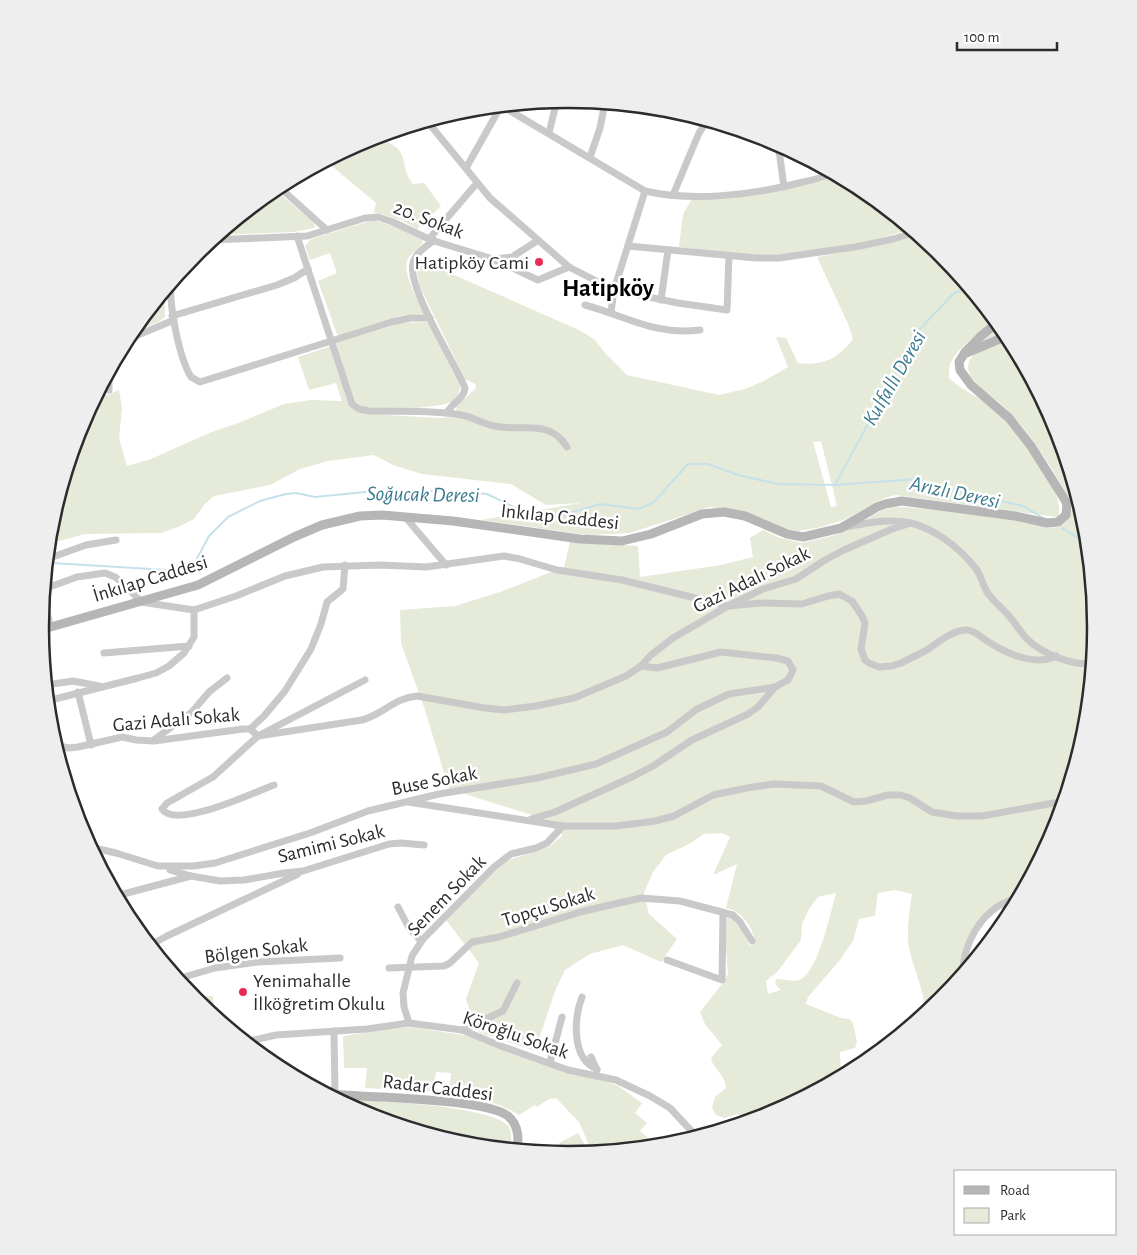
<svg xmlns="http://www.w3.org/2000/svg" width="1137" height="1255" font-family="'Alegreya Sans',sans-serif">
	<rect width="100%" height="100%" fill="#fff"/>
	<g fill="#e5ead9" fill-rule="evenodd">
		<path d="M378 136C384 141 394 144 399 150 407 162 403 173 413 184L424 183 441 206 417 229 401 220 374 212 376 203 326 161 367 139Z"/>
		<path d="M835 173 862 188 912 229C862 244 809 255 756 255 731 255 705 250 679 247L683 214 692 199 713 198Z"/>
		<polygon points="274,189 314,223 315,228 293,232 218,235"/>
		<path d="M373 220 397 227 422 240 423 242C419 249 410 253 407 261 403 274 418 301 424 314L404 315 340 335 337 334 318 281 337 273 330 253 310 260 305 246 311 239Z"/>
		<path d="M919 235 942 254 996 319C982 330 955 349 950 365 949 369 949 374 949 378 962 392 982 397 996 410 1011 424 1072 499 1057 517L896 495 884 498 844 520 817 528 799 531 785 529 742 511 710 507 630 533 589 535 481 520 581 503 546 505 511 484 422 474 393 465 374 455 328 461 300 469 270 485 214 496 204 505 194 519 178 527 161 533 85 534 48 544 50 524 80 425 104 381 103 392 107 395 119 390 122 408 119 438 127 466 151 459 209 433 241 422 284 404 311 400 342 401 336 383 309 390 298 357 331 346 347 400C352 408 358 412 367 414L439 418 456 417 472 421 487 428 547 433 569 446C557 421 526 429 502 425 487 423 472 416 457 411L456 407 476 388 475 384 465 379 420 287 416 267 420 260 579 330 594 339 605 353 627 375 719 395 745 389 764 381 788 367 776 337 786 338 798 363C823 366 838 359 853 339L849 326 817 257 887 244ZM821 441 837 506 831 507 813 442Z"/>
		<polygon points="165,290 165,317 158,322 129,334"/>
		<path d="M428 322 460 386C460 393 457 398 451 402 440 408 378 411 365 408 359 406 356 402 352 398L336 343 402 323Z"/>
		<polygon points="1000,324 1007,332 982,341"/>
		<path d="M1011 339 1057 426 1079 497 1076 496 1070 499C1050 465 1030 431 1000 403 991 395 967 380 968 367 969 349 997 343 1011 339Z"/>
		<path d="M904 507C943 510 981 515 1019 521 1029 522 1048 530 1057 527 1067 524 1071 516 1072 507L1084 515 1087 525 1097 627 1087 731 1057 830 1013 912 998 906 971 937 963 976 942 1001 925 1015C925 991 914 971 909 948 906 931 910 910 912 894L894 890 878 893 875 916 859 919 853 941 839 961 808 997 806 1004 841 1018 849 1019 853 1023 857 1042 855 1048 840 1052 841 1073 840 1079 817 1091 789 1095 777 1102 785 1108 784 1109 770 1116 747 1123 750 1119 745 1115 743 1117 738 1114 724 1118 716 1115 712 1108 715 1097 726 1088C725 1074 713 1069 711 1058L722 1045 705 1024 700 1012 723 983 728 974 725 936 727 918 731 917 740 928 750 946 755 943C754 928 741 910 726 908L737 864 713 875 730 837 722 833 704 834 689 844 666 855 653 872 644 893 649 914 677 939 661 962 623 945 590 954 565 970 555 991 535 1051 480 1033 474 1024 466 999 479 963 446 920 482 883 501 865 512 859 549 847 563 835 535 816 449 789 424 707 401 643 400 610 455 606 500 592 564 567 570 542 638 546 640 577 721 565 753 557 750 538 763 530 780 538 802 543 836 535 883 510 891 508ZM836 893C831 911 818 974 799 980 793 982 783 979 776 979L775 984 781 990 768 994 766 981 778 971 801 940 802 924 809 909 818 897Z"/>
		<polygon points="213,996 214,1012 209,1013 192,997"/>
		<path d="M412 1027 468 1036 568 1073 603 1080 618 1086 642 1103 635 1113 647 1123 640 1131 658 1147 593 1154 579 1122 556 1098 549 1099 537 1107 535 1105 519 1115C500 1102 477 1099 455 1096V1093L449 1092 451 1073 436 1072 434 1091H426L365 1088 367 1068H344L343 1036 389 1029Z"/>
		<path d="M335 1099C366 1100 488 1105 507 1125 513 1131 511 1142 509 1150L465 1146 366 1116Z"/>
		<polygon points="578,1133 590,1154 568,1156 553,1154 562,1149 559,1143"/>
	</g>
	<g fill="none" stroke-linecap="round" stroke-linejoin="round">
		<g stroke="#c5e2eb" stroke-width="2">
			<polyline points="835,485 919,330 954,293 970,287"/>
			<polyline points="1062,528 1077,537 1088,541"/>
			<polyline points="46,565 52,563 184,571 193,566 209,536 228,517 260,501 286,494 296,493 315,497 375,491 453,491 487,494 530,515 560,516 600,504 639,509 654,502 688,464 708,464 738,475 778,484 835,485 916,479 949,489 1023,506 1043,518"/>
			<polyline points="450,1141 468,1135"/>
		</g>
		<g stroke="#c9c9c9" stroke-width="7">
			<path d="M502 106 645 191C692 202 752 195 799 183 811 180 822 179 832 172"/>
			<polyline points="427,121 490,198 569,267 614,290 678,303 727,310 729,256"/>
			<polyline points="549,133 557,100"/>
			<polyline points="778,143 784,187"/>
			<polyline points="590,157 600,128 605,103"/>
			<polyline points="466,168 501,106"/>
			<polyline points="278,186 327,230"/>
			<polyline points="673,195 699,133 708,120"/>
			<path d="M297 236 352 404 359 409 369 411C399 412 432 410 461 415 473 417 483 424 494 426 522 432 549 418 567 447"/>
			<polyline points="429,239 477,183"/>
			<polyline points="211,240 307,236 365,218 378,217 393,222 431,240 493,259 538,280 569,267"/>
			<path d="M434 240C426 247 415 253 413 263 407 288 454 361 465 388 464 400 451 403 447 413"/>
			<polyline points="628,246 756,258 779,258 855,247 893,239 916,232"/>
			<polyline points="494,259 512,257 537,241"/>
			<path d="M171 283C169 306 179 357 191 377L200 382 392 322 410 318H430"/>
			<polyline points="661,300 668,250"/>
			<path d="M585 305C626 316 656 336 700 330"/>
			<polyline points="611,312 614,290 645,191"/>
			<polyline points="172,316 277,285 294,278 308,269"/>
			<polyline points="126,340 174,320"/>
			<polyline points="109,390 109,372"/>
			<polyline points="406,518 446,565"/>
			<path d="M846 527C868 523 888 518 911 523 935 529 958 547 973 565 981 573 982 584 987 592 993 601 1001 607 1008 615 1015 622 1020 632 1027 639 1041 653 1074 667 1094 663"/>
			<polyline points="47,559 86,545 116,540"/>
			<path d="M44 589 77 577 105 573 115 577 123 583 141 602 194 610 236 596 285 576 323 567 380 565 426 567 504 556 520 559 557 570 622 580 728 606 761 603 802 604 828 596 839 594 852 601 862 616 865 623 861 649 865 660 869 663 879 667 892 666 901 663C909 659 917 655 925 651 937 644 951 630 967 630 974 630 981 637 987 641 1006 653 1034 667 1056 656"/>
			<polyline points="43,601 49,620"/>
			<polyline points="104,653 189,646"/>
			<polyline points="46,685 73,681 99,686"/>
			<polyline points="78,692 91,745"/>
			<polyline points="47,701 138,678 156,673 169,666 184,653 194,637 194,610"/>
			<polyline points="250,729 264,716 285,691 311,649 321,624 327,602 343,589 345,565"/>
			<polyline points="155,739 192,712 209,692 227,678"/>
			<path d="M54 745 69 748 78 747 122 737 136 740 154 741 243 729H250L258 736 362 720C384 714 394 698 417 696L485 708 504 710 536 706 574 698 626 676 641 666 651 655 673 638 728 606 763 589 796 579 825 560 844 550 892 529 911 523"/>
			<path d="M274 785C254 792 176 830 162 809L167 803 213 777 258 736 365 680"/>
			<polyline points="408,802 563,826 616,826 655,821 674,816 713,795 747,788 773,784 821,786 854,802 866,801 888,795 901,795 910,798 932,812 957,816 982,816 1065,801"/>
			<polyline points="531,819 555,812 632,777 653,766 692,740 748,714 758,707 775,687 788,680 793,670 788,661 776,658 721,652 657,668 641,666"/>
			<polyline points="90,847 116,853 158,866 194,866 215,863 310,833 368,811 439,794 537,778 596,764 667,732 697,709 729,694 775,687"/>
			<polyline points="170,870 191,876 220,881 244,880 284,873 303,871 389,844 401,843 424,845"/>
			<polyline points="116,896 191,876"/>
			<polyline points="398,907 409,928 421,941"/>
			<polyline points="151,948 156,942 167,936 298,874"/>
			<polyline points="667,960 722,980 723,913"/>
			<polyline points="389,968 444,966 450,963 472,942 499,937 584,911 641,898 680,901 733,915 740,922 752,941"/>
			<path d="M963 976C962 952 974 925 993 910 1001 903 1011 900 1021 896"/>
			<polyline points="177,979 215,968 258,962 340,958"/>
			<path d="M582 997C574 1018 571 1059 597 1069"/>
			<polyline points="409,1023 404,1007 403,993 412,956 423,939 494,867 511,854 536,848 547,843 563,826"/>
			<polyline points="462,1030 503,1011 517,983"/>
			<polyline points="334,1031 335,1095"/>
			<polyline points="245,1042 276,1035 367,1029 409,1023 462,1030 501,1046 568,1070 616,1080 650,1096 670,1108 698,1138"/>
			<polyline points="591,1057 597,1070"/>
			<polyline points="550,1062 562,1017"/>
		</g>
		<g stroke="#b6b6b6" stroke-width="9">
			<polyline points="965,352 981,336 998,322"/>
			<polyline points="40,630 198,585 294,537 322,525 360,516 382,515 453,521 580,539 622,541 651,534 702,514 724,512 745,516 787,534 803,537 841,528 877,507 885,504 902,501 1015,516 1047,523 1058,522 1066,515 1067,505 1065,500 1031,446 1009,418 971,385 960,370 959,362 964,354 1009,335"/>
			<path d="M326 1094C361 1097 485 1098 508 1116 518 1124 520 1139 516 1151"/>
		</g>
	</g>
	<g fill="#e62b55" stroke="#fff" stroke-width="2">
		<circle cx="539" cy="262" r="5"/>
		<circle cx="243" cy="992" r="5"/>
	</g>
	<g text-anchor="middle" stroke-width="5" stroke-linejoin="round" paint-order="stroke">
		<g font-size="20" fill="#2c2c2c" stroke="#fff">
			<text transform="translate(429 219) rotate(21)" y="7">20. Sokak</text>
			<text transform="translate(560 516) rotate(6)" y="7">İnkılap Caddesi</text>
			<text transform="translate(150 578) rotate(-17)" y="7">İnkılap Caddesi</text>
			<text transform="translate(751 579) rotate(-26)" y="7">Gazi Adalı Sokak</text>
			<text transform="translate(176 719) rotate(-5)" y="7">Gazi Adalı Sokak</text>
			<text transform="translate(434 780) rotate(-11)" y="7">Buse Sokak</text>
			<text transform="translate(331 843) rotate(-14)" y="7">Samimi Sokak</text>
			<text transform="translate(446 895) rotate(-46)" y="7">Senem Sokak</text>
			<text transform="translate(548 906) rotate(-17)" y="7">Topçu Sokak</text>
			<text transform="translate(256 950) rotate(-7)" y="7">Bölgen Sokak</text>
			<text transform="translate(516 1034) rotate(19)" y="7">Köroğlu Sokak</text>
			<text transform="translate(438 1087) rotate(7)" y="7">Radar Caddesi</text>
		</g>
		<g font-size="20" fill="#2c2c2c" stroke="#fff" text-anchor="end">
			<text x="529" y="269">Hatipköy Cami</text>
			<text x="253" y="987" text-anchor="start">Yenimahalle<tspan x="253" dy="23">İlköğretim Okulu</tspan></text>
		</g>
		<g font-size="21" font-style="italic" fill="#3a7a8e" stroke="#fff">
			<text transform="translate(894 378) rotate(-60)" y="7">Kulfallı Deresi</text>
			<text transform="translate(955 492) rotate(12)" y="7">Arızlı Deresi</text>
			<text transform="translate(423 494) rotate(1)" y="7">Soğucak Deresi</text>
		</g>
		<g font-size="25" font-weight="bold" fill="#000" stroke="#fff">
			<text x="608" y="296">Hatipköy</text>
		</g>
	</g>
	<path d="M0 0H1137V1255H0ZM49 627a519 519 0 1 1 1038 0a519 519 0 1 1-1038 0Z" fill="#eee" fill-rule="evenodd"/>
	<path fill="none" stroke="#2c2c2c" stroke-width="2.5" d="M49 627a519 519 0 1 1 1038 0a519 519 0 1 1-1038 0Z"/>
	<rect x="954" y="1170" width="162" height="65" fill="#ffffff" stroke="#ababab"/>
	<rect x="964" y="1186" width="25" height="8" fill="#b6b6b6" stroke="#ababab"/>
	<text x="1000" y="1195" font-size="15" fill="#2c2c2c">Road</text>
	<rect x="964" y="1208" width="25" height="15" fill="#e5ead9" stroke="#ababab"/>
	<text x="1000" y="1220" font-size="15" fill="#2c2c2c">Park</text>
	<path d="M957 42v8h100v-8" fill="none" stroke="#2c2c2c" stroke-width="2.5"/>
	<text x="964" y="42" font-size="15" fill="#2c2c2c" stroke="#ffffff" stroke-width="4" paint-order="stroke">100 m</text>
</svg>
